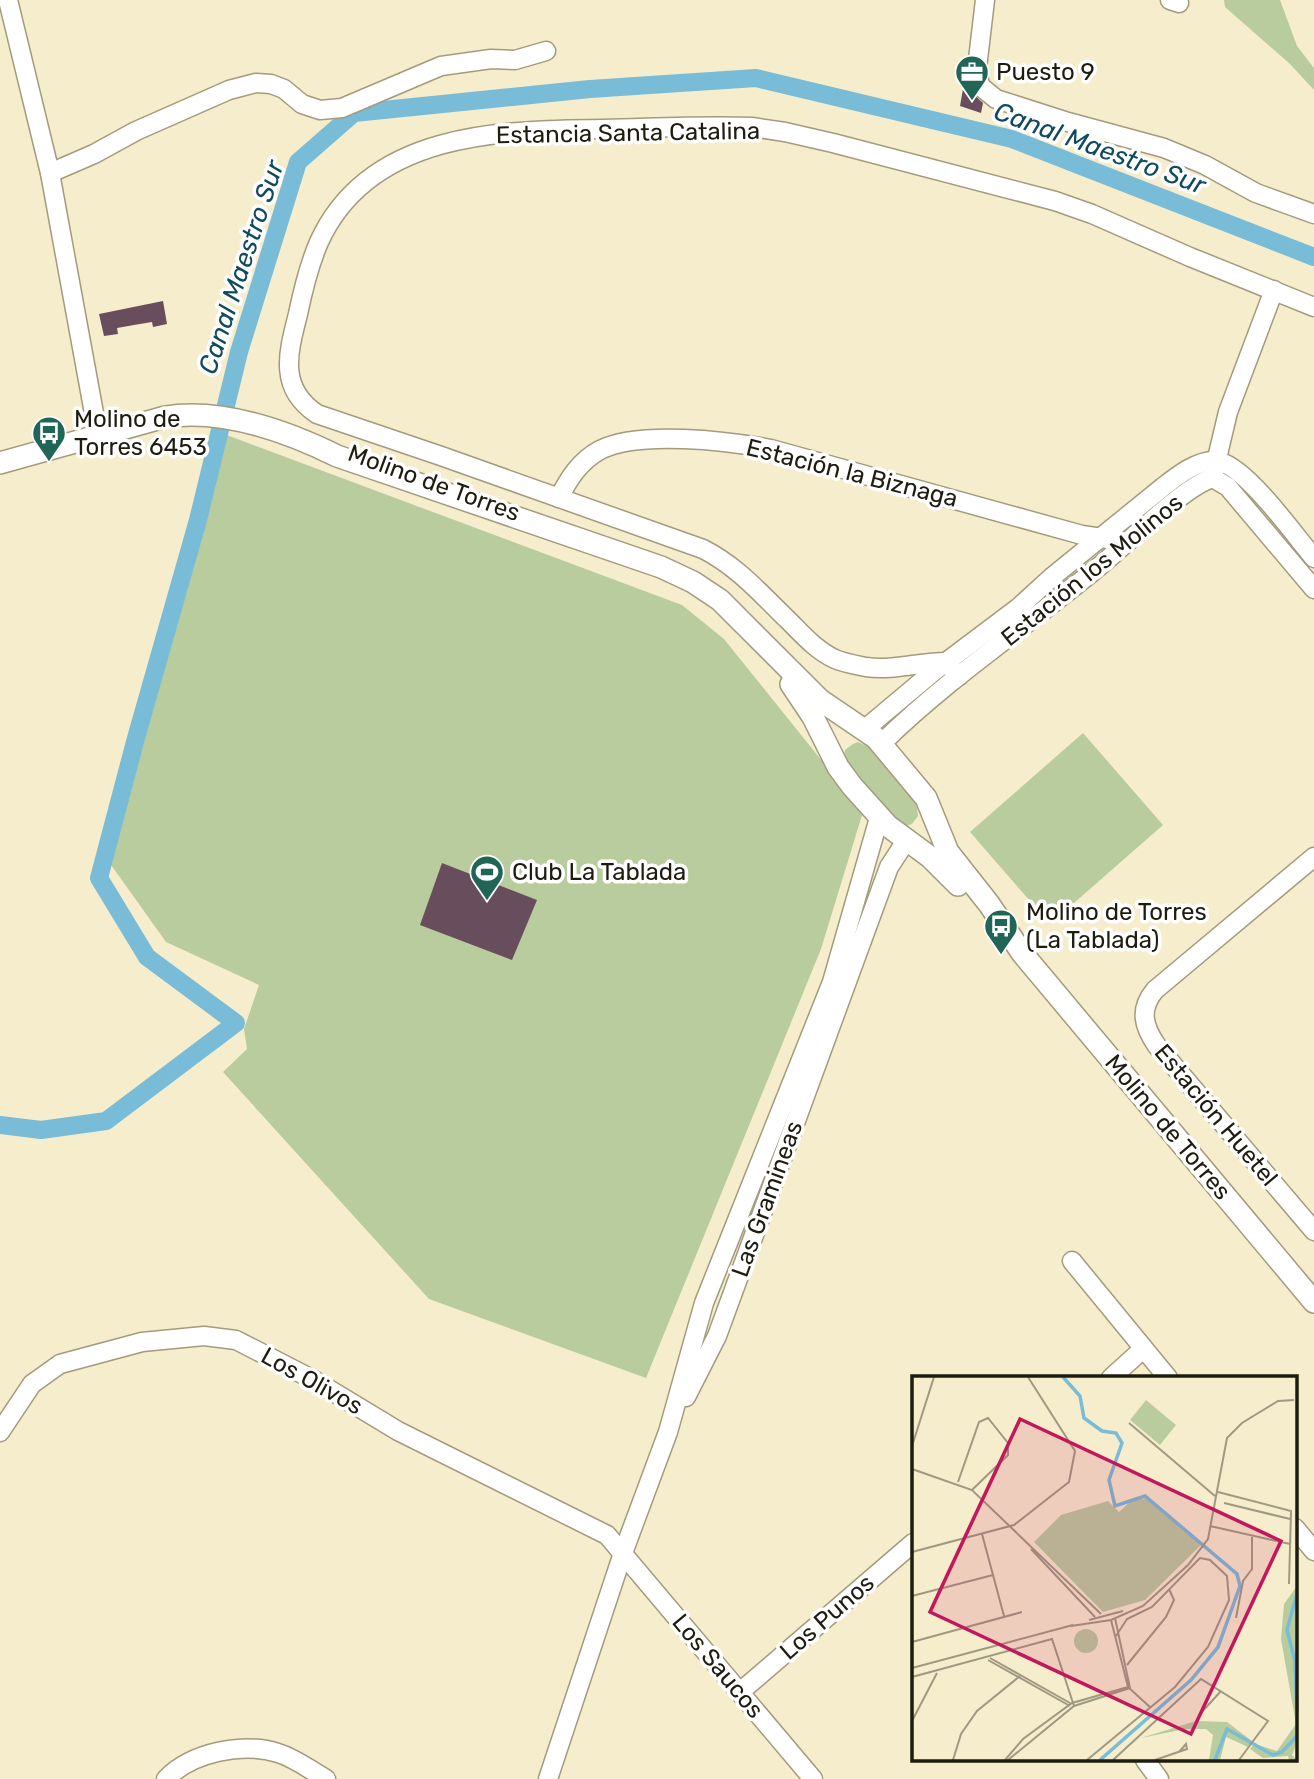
<svg xmlns="http://www.w3.org/2000/svg" width="1314" height="1779" font-family="Rubik,sans-serif">
	<rect width="100%" height="100%" fill="#f6edcd"/>
	<g fill="#b9cc9e">
		<polygon points="1224,0 1280,0 1297,46 1314,68 1314,90 1289,63 1225,7"/>
		<polygon points="224,434 682,605 724,639 863,812 821,949 646,1378 429,1299 223,1072 247,1049 244,1029 259,985 166,942 109,862 159,663"/>
		<polygon points="1083,733 1163,825 1050,924 970,832"/>
		<polygon points="858,742 871,748 916,801 918,816 912,824 903,827 848,769 844,755 845,750 853,744"/>
	</g>
	<g fill="none" stroke-linecap="round" stroke-linejoin="round">
		<polyline stroke="#78bcd8" stroke-width="18" points="0,1125 41,1130 106,1121 236,1023 147,957 99,878 136,738 198,520 239,352 298,162 354,113 590,89 756,78 1012,139 1314,257"/>
	</g>
	<g fill="#684d5c">
		<polygon points="963,89 971,92 983,103 981,113 960,106"/>
		<polygon points="163,301 167,324 153,327 152,322 134,325 117,328 118,334 104,336 99,314"/>
		<polygon points="442,863 537,900 512,960 420,925"/>
	</g>
	<g fill="none" stroke-linecap="round" stroke-linejoin="round">
		<g stroke="#a39b7d" stroke-width="21">
			<g id="minor">
				<polyline points="8,0 50,173 98,435"/>
				<polyline points="985,0 977,68 980,86 996,99 1068,122 1164,148 1205,165 1256,193 1314,214"/>
				<polyline points="1170,0 1179,3"/>
				<polyline points="50,173 94,154 136,131 229,90 256,83 271,84 284,89 302,104 320,110 342,108 441,66 491,59 515,60 546,51"/>
				<polyline points="1214,471 1228,412 1274,290"/>
				<polyline points="1213,478 1228,487 1314,589"/>
				<path d="M559 498C569 478 580 461 600 450 639 430 728 441 771 449L1082 535 1128 542"/>
				<path d="M959 676 946 662C919 662 893 671 866 667 856 665 844 663 835 659 817 651 803 635 789 621 762 595 737 566 703 549L441 456 317 414C278 388 288 353 298 314 303 290 309 265 319 242 369 132 500 130 603 129 653 128 703 125 752 127L785 132 833 143 1055 201 1092 214 1190 257 1314 307"/>
				<path d="M865 729 933 672 1018 608 1052 577 1163 487C1177 476 1197 460 1216 461 1244 463 1295 536 1314 558"/>
				<path d="M881 744C947 679 1025 627 1096 569 1123 548 1185 485 1213 478"/>
				<path d="M1314 857 1155 990C1139 1009 1143 1026 1157 1046L1314 1231"/>
				<polyline points="1072,1261 1168,1378"/>
				<polyline points="1111,1378 1143,1349"/>
				<polyline points="686,1397 717,1336 889,867 906,841"/>
				<polyline points="0,1432 32,1384 60,1364 142,1342 204,1336 236,1340 312,1379 398,1431 607,1535 813,1779"/>
				<polyline points="1295,1528 1314,1551"/>
				<polyline points="740,1692 913,1543"/>
				<polyline points="1145,1760 1159,1779"/>
				<path d="M166 1779C192 1752 243 1742 278 1753 295 1758 310 1770 326 1779"/>
				<polyline points="548,1779 623,1553 668,1432 704,1303 832,982 879,818"/>
			</g>
		</g>
		<g stroke="#a39b7d" stroke-width="24">
			<g id="major">
				<path d="M0 463 165 417C222 408 286 431 337 456L661 567 693 582 720 600 820 700 876 738 926 798 948 852 989 904 1022 953 1314 1302"/>
				<polyline points="791,684 813,717 838,767 852,786 888,826 930,857 958,885"/>
			</g>
		</g>
		<use href="#minor" stroke="#fff" stroke-width="18"/>
		<use href="#major" stroke="#fff" stroke-width="21"/>
	</g>
	<defs>
		<g id="office-pin" transform="scale(1.75)"><path d="M0 17L-7.5 6A9.5 9.5 0 1 1 7.5 6Z" fill="#216556" stroke="#fff"/><path d="M-6-3h4V-5.5h4V-3h4V5H-6ZM-1-4.5V-3h2v-1.5ZM-6 0V1H6V0Z" fill="#fff"/></g>
		<g id="bus-pin" transform="scale(1.75)"><path d="M0 17L-7.5 6A9.5 9.5 0 1 1 7.5 6Z" fill="#216556" stroke="#fff"/><path d="M-5-6H5V4H4V6H2V4H-2V6H-4V4H-5ZM-3.5-4V0h7V-4ZM-3.5 1.2v1.5H-2V1.2ZM2 1.2v1.5H3.5V1.2Z" fill="#fff"/></g>
		<g id="stadium-pin" transform="scale(1.75)"><path d="M0 17L-7.5 6A9.5 9.5 0 1 1 7.5 6Z" fill="#216556" stroke="#fff"/><path d="M0-5a6.5 5 0 1 0 0 10a6.5 5 0 1 0 0-10ZM-3.5-1.8h7v3.6h-7Z" fill="#fff"/></g>
	</defs>
	<g fill-rule="evenodd">
		<use href="#office-pin" x="972" y="72"/>
		<use href="#bus-pin" x="49" y="433"/>
		<use href="#stadium-pin" x="487" y="872"/>
		<use href="#bus-pin" x="1001" y="926"/>
	</g>
	<g text-anchor="middle" stroke-width="7" stroke-linejoin="round" paint-order="stroke">
		<g font-size="24" fill="#1e1b0f" stroke="#fff" text-anchor="start">
			<text x="996" y="80">Puesto 9</text>
			<text x="74" y="427">Molino de<tspan x="74" dy="28">Torres 6453</tspan></text>
			<text x="512" y="880">Club La Tablada</text>
			<text x="1026" y="920">Molino de Torres<tspan x="1026" dy="28">(La Tablada)</tspan></text>
		</g>
		<g font-size="24" fill="#1e1b0f" stroke="#fff">
			<text transform="translate(628 133) rotate(-1)" y="8">Estancia Santa Catalina</text>
			<text transform="translate(852 473) rotate(14)" y="8">Estación la Biznaga</text>
			<text transform="translate(434 483) rotate(20)" y="8">Molino de Torres</text>
			<text transform="translate(1092 570) rotate(-39)" y="8">Estación los Molinos</text>
			<text transform="translate(1216 1115) rotate(50)" y="8">Estación Huetel</text>
			<text transform="translate(1168 1127) rotate(50)" y="8">Molino de Torres</text>
			<text transform="translate(767 1199) rotate(-70)" y="8">Las Gramineas</text>
			<text transform="translate(312 1381) rotate(29)" y="8">Los Olivos</text>
			<text transform="translate(827 1617) rotate(-41)" y="8">Los Punos</text>
			<text transform="translate(718 1666) rotate(50)" y="8">Los Saucos</text>
		</g>
		<g font-size="26" font-style="italic" fill="#104a5e" stroke="#fff">
			<text transform="translate(1100 148) rotate(20)" y="9">Canal Maestro Sur</text>
			<text transform="translate(241 267) rotate(-72)" y="9">Canal Maestro Sur</text>
		</g>
	</g>
	<g transform="translate(912 1376)">
		<rect width="385" height="385" fill="#f6edcd"/>
		<path d="M234 24 264 49 248 69 218 44ZM235 122 290 168 233 224 191 236 122 166 149 139 196 125 207 136 219 125ZM385 210V367L380 379 385 384H377L376 380 351 382 338 373 343 368 365 375 384 348 369 263 372 228ZM162 265a12 12 0 1 1 24 0a12 12 0 1 1-24 0ZM284 345 315 346 340 365 336 371 314 361 308 384H297L301 359 294 353H273L229 362Z" fill="#b9cc9e"/>
		<path fill="none" stroke="#78bcd8" stroke-width="3.5" d="M151 1 168 20 172 42 190 55 204 57 210 67 197 104 203 130 233 120 325 198 328 210 306 271 279 304 188 384M385 218 375 254 383 285 385 335M303 384 315 353 361 379 370 376 385 360"/>
		<path fill="none" stroke="#a09981" stroke-width="2" d="M217 47 303 120M0 70 22 1M0 93 60 114 189 238M46 106 67 46 76 42 96 67V79L60 114M306 116 379 135 377 208M312 127 378 143M298 150 378 168M70 158 92 240M119 173 183 241M0 176 102 149 157 106 163 75 116 1M0 220 81 199M324 242 331 205 340 193V161M177 244 211 235M199 244 216 311 239 332M159 250 199 244 231 230 276 189 296 163 315 62 330 47 366 25 382 24M0 266 110 236M78 282 158 327M76 284 158 330M215 289 254 241 262 224 257 213M0 292 161 249M0 301 140 263 162 330M288 338 309 315M0 345 25 297M41 384 49 358 65 335 108 300M93 384 111 363 160 327 216 311M96 384 162 330 218 312 203 242M175 384 263 311 296 271 317 224 315 200 298 184 288 182 240 231 215 243 204 260M201 384 289 303 356 345 327 384M243 384 275 373 274 368 267 376"/>
		<path fill="#c2185b" fill-opacity="0.15" stroke="#c2185b" stroke-width="3.5" d="M108 43 369 165 279 358 18 236Z"/>
		<rect width="385" height="385" fill="none" stroke="#1e1b0f" stroke-width="3.5"/>
	</g>
</svg>
